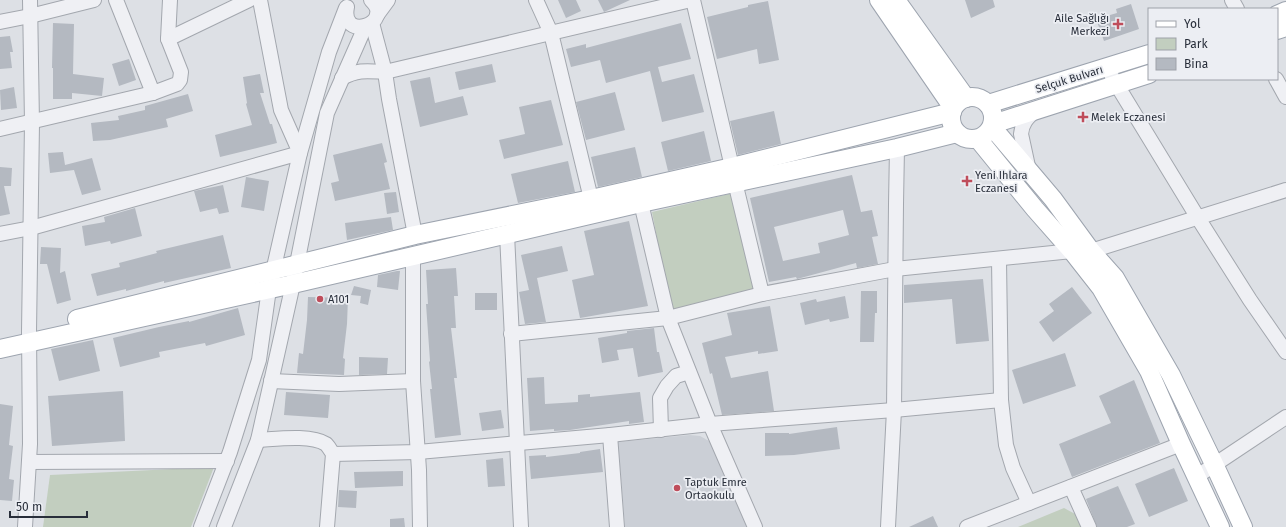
<svg xmlns="http://www.w3.org/2000/svg" width="1286" height="527" font-family="'Fira Sans',sans-serif">
	<rect width="100%" height="100%" fill="#dde0e5"/>
	<polygon fill="#cbcfd6" points="690,435 700,436 709,441 715,449 748,527 625,527 618,442"/>
	<g fill="#c2cebf">
		<polygon points="733,193 754,292 671,311 652,212"/>
		<polygon points="214,467 191,527 43,527 50,475"/>
		<polygon points="1064,508 1077,515 1082,527 1018,527"/>
	</g>
	<g fill="#b4b9c1" fill-rule="evenodd">
		<polygon points="558,0 576,0 581,11 566,18"/>
		<polygon points="598,0 630,0 604,12"/>
		<polygon points="965,0 993,0 995,7 971,18"/>
		<polygon points="768,1 779,60 759,64 757,49 717,59 707,17 748,7 748,5"/>
		<polygon points="1131,4 1139,29 1104,41 1096,19 1117,13 1116,9"/>
		<polygon points="53,23 74,24 73,74 104,78 102,96 72,93 72,99 53,99 53,68 52,68"/>
		<polygon points="681,23 691,59 658,67 662,82 694,74 704,112 662,122 650,71 606,83 600,60 571,67 566,49 586,44 586,48"/>
		<polygon points="10,36 13,52 10,52 12,68 0,69 0,37"/>
		<polygon points="129,59 136,80 119,86 112,64"/>
		<polygon points="492,64 496,82 459,90 455,72"/>
		<polygon points="260,74 264,93 260,93 270,124 272,124 277,143 220,157 215,135 252,125 246,104 247,103 243,77"/>
		<polygon points="430,77 435,103 463,96 468,115 420,127 410,81"/>
		<polygon points="14,87 17,108 1,110 0,90"/>
		<polygon points="615,92 625,130 586,140 576,102"/>
		<polygon points="188,94 193,111 166,119 168,127 110,140 93,141 91,123 119,120 118,116 145,110 145,106"/>
		<polygon points="551,100 563,145 504,159 499,140 525,134 519,107"/>
		<polygon points="774,111 781,144 738,155 730,121"/>
		<polygon points="704,131 711,161 668,171 661,142"/>
		<polygon points="382,143 387,162 384,163 390,189 335,201 331,183 339,181 333,155"/>
		<polygon points="635,147 642,177 598,187 591,157"/>
		<polygon points="63,152 65,165 92,158 101,190 82,195 74,170 50,173 48,153"/>
		<polygon points="568,161 575,192 518,203 511,174"/>
		<polygon points="0,167 12,168 11,186 4,186 10,214 0,216"/>
		<path d="M852 175 861 212 872 210 878 236 872 237 878 264 857 268 856 263 797 279 796 277 769 282 750 198ZM843 210 849 235 818 243 820 253 783 261 774 227Z"/>
		<polygon points="246,177 269,181 264,211 241,207"/>
		<polygon points="223,185 229,212 219,214 217,208 200,212 194,191"/>
		<polygon points="396,192 399,212 387,214 384,193"/>
		<polygon points="135,208 142,236 111,244 110,241 85,246 82,226 105,222 104,217"/>
		<polygon points="391,217 393,230 347,240 345,223"/>
		<polygon points="629,221 648,306 580,318 572,280 594,275 584,231"/>
		<polygon points="223,235 231,268 164,283 164,281 126,291 126,289 97,296 91,274 120,267 119,263 157,253 156,251"/>
		<polygon points="562,246 568,271 537,278 546,322 525,324 519,292 529,290 521,255"/>
		<polygon points="41,247 61,248 60,273 65,271 71,300 57,304 47,264 40,264"/>
		<polygon points="456,268 458,296 454,296 456,328 451,328 457,378 454,378 461,435 435,438 430,389 432,389 429,362 430,361 426,304 428,304 426,270"/>
		<polygon points="397,271 400,271 398,290 377,287 378,275"/>
		<polygon points="983,279 989,341 956,344 952,299 904,303 904,285"/>
		<polygon points="354,286 371,290 368,305 360,303 361,296 351,295"/>
		<polygon points="1072,287 1092,313 1053,342 1039,322 1054,311 1049,304"/>
		<polygon points="861,291 877,291 877,313 875,313 874,342 860,342"/>
		<rect x="475" y="293" width="22" height="17"/>
		<polygon points="845,296 849,318 830,322 829,319 805,325 800,303 816,299 817,302"/>
		<polygon points="308,297 348,298 347,324 343,358 345,359 344,375 297,373 299,353 303,354 307,320"/>
		<polygon points="770,306 778,351 758,354 758,351 725,357 731,378 768,371 774,411 722,415 712,373 710,374 702,343 732,335 727,313"/>
		<polygon points="238,308 245,335 206,346 205,343 159,352 160,357 120,367 113,338 159,327 189,321 189,322"/>
		<polygon points="654,328 657,352 659,352 663,372 638,377 633,348 617,350 619,360 602,363 598,338 627,333 627,331"/>
		<polygon points="93,340 100,371 59,381 51,349"/>
		<polygon points="1065,353 1076,386 1023,404 1012,370"/>
		<polygon points="359,357 388,358 387,374 359,375"/>
		<polygon points="544,377 545,404 578,402 578,395 590,394 590,397 640,392 644,422 629,424 629,421 570,430 554,431 554,429 530,431 527,378"/>
		<polygon points="1134,380 1160,443 1072,477 1059,444 1111,423 1099,396"/>
		<polygon points="123,391 125,441 52,446 48,396"/>
		<polygon points="286,392 330,395 328,418 284,415"/>
		<polygon points="0,404 13,406 9,445 13,446 9,479 14,480 12,501 0,500"/>
		<polygon points="501,410 504,428 482,431 479,413"/>
		<polygon points="837,427 840,449 794,455 765,456 765,433 789,433 789,434"/>
		<polygon points="600,449 603,472 531,479 529,456 546,455 546,457 580,453 580,452"/>
		<polygon points="503,458 505,486 488,487 486,460"/>
		<polygon points="1174,468 1188,501 1149,517 1135,484"/>
		<polygon points="403,471 403,486 355,488 354,472"/>
		<polygon points="1118,486 1135,524 1127,527 1097,527 1086,499"/>
		<polygon points="339,490 357,491 356,508 338,507"/>
		<polygon points="933,516 938,527 909,527"/>
		<polygon points="404,518 405,527 390,527 390,519"/>
	</g>
	<g fill="none" stroke-linecap="round" stroke-linejoin="round">
		<g stroke="#a3a7ae" stroke-width="16">
			<g id="minor">
				<polyline points="116,0 153,93"/>
				<polyline points="536,0 551,33 593,207"/>
				<polyline points="693,0 732,167"/>
				<polyline points="1232,0 1237,9"/>
				<path d="M347 7C340 43 396 23 371 0"/>
				<polyline points="377,15 388,0"/>
				<polyline points="0,22 30,16 94,0"/>
				<polyline points="372,23 385,72 389,99 415,235"/>
				<polyline points="168,39 249,0"/>
				<polyline points="1112,77 1198,218 1250,300 1286,352"/>
				<path d="M342 78C358 69 368 71 385 72L691 0"/>
				<polyline points="1276,79 1286,97"/>
				<polyline points="0,129 153,93 177,84 180,80 181,72 168,39 170,0"/>
				<path d="M1029 171 1021 134C1022 123 1027 118 1035 111"/>
				<polyline points="735,182 762,294"/>
				<polyline points="641,203 668,318 710,424 755,527"/>
				<polyline points="0,234 31,228 300,153 281,110 260,0"/>
				<polyline points="507,234 521,527"/>
				<polyline points="1091,251 1286,190"/>
				<polyline points="413,256 413,381 419,470 420,527"/>
				<polyline points="999,260 1001,400 1006,445 1013,468 1029,503"/>
				<polyline points="511,334 668,318 762,294 895,269 1072,251"/>
				<polyline points="271,381 339,384 413,381"/>
				<polyline points="661,430 660,398 667,386 676,376 689,372"/>
				<polyline points="610,435 617,527"/>
				<path d="M258 440C276 439 311 434 326 444 329 447 331 451 333 454L327 527"/>
				<polyline points="333,454 418,452 610,435 710,424 894,410 1001,400"/>
				<polyline points="29,462 227,461"/>
				<polyline points="1196,477 1286,417"/>
				<polyline points="1071,487 1089,527"/>
				<polyline points="25,527 30,444 29,332 32,123 30,0"/>
				<polyline points="201,527 230,452 259,360 269,289 300,153 329,52 346,8"/>
				<polyline points="224,527 258,440 293,284 327,113 365,27"/>
				<polyline points="888,527 894,410 896,204 897,148"/>
				<polyline points="967,527 1181,444"/>
			</g>
		</g>
		<g stroke="#9da4af" stroke-width="20">
			<g id="major">
				<polyline points="879,0 953,108"/>
				<polyline points="896,0 966,98"/>
				<polyline points="1277,15 1286,11"/>
				<polyline points="1277,30 1286,27"/>
				<circle cx="972" cy="118" r="21"/>
				<polyline points="988,104 1149,54"/>
				<polyline points="993,124 1149,74"/>
				<polyline points="992,127 1053,199 1091,251 1115,278 1171,375 1214,464 1243,527"/>
				<polyline points="978,139 1035,209 1072,251 1101,288 1149,371 1181,444 1220,527"/>
				<polyline points="77,319 415,235 591,199 732,167 952,112"/>
				<polyline points="0,349 293,284 641,203 897,148 957,133"/>
			</g>
		</g>
		<use href="#minor" stroke="#eff0f4" stroke-width="14"/>
		<use href="#major" stroke="#fff" stroke-width="18"/>
	</g>
	<g fill="#bf4d5b" stroke="#eceef3" stroke-width="1.5">
		<path d="M1116 18h4v4h4v4h-4v4h-4v-4h-4v-4h4z"/>
		<path d="M1081 111h4v4h4v4h-4v4h-4v-4h-4v-4h4z"/>
		<path d="M965 175h4v4h4v4h-4v4h-4v-4h-4v-4h4z"/>
		<circle cx="320" cy="299" r="4"/>
		<circle cx="677" cy="488" r="4"/>
	</g>
	<g text-anchor="middle" stroke-width="3.5" stroke-linejoin="round" paint-order="stroke">
		<g font-size="11" fill="#282e3a" stroke="#eceef3" text-anchor="start">
			<text x="1109" y="22" text-anchor="end">Aile Sağlığı<tspan x="1109" dy="13">Merkezi</tspan></text>
			<text x="1091" y="121">Melek Eczanesi</text>
			<text x="975" y="179">Yeni Ihlara<tspan x="975" dy="13">Eczanesi</tspan></text>
			<text x="328" y="303">A101</text>
			<text x="685" y="486">Taptuk Emre<tspan x="685" dy="13">Ortaokulu</tspan></text>
		</g>
		<g font-size="11" fill="#282e3a" stroke="#eceef3">
			<text transform="translate(1069 79) rotate(-17)" y="4">Selçuk Bulvarı</text>
		</g>
	</g>
	<rect x="1148" y="8" width="130" height="72" fill="#eceef3" stroke="#9ea1a9"/>
	<rect x="1156" y="21" width="20" height="6" fill="#ffffff" stroke="#9ea1a9"/>
	<text x="1184" y="28" font-size="12" fill="#282e3a">Yol</text>
	<rect x="1156" y="38" width="20" height="12" fill="#c2cebf" stroke="#9ea1a9"/>
	<text x="1184" y="48" font-size="12" fill="#282e3a">Park</text>
	<rect x="1156" y="58" width="20" height="12" fill="#b4b9c1" stroke="#9ea1a9"/>
	<text x="1184" y="68" font-size="12" fill="#282e3a">Bina</text>
	<path d="M10 511v6h77v-6" fill="none" stroke="#282e3a" stroke-width="2"/>
	<text x="16" y="511" font-size="12" fill="#282e3a" stroke="#eceef3" stroke-width="3" paint-order="stroke">50 m</text>
</svg>
